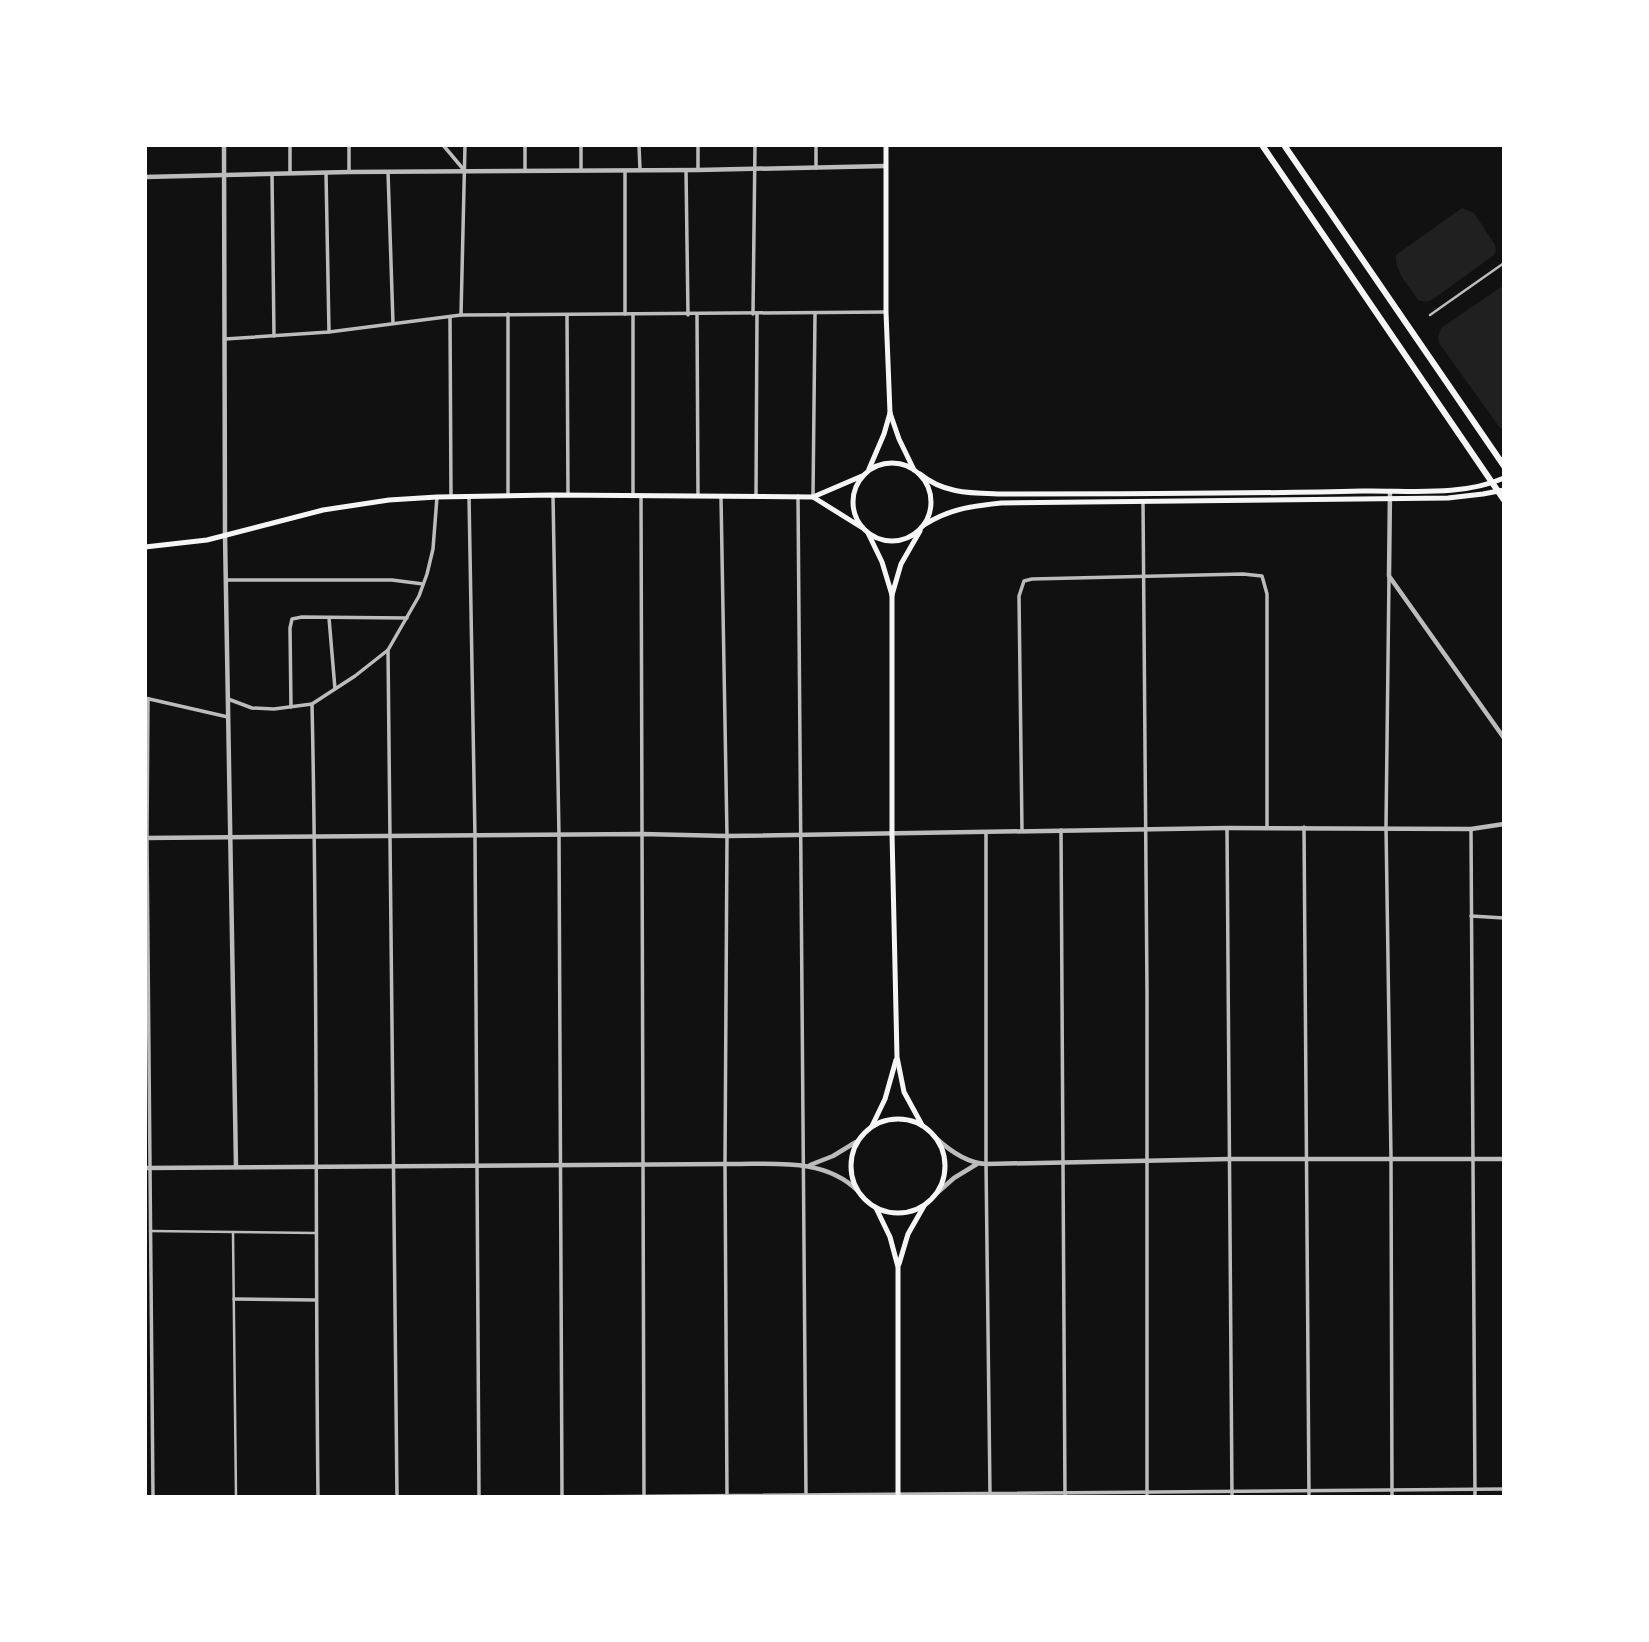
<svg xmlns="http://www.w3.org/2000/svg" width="1649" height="1642" font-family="Rubik,sans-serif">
	<rect width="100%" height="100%" fill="#111"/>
	<g fill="#202020">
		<path d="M1462 208 1474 213 1495 245 1496 250 1494 255 1436 297 1427 302 1418 300C1410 287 1394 271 1396 255Z"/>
		<polygon points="1504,285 1504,429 1500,428 1439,343 1438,337 1441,328"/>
	</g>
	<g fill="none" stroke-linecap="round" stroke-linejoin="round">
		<g stroke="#bcbcbc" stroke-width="2.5">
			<polyline points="1430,315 1504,263"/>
			<polyline points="150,1231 315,1233"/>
			<polyline points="233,1233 236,1497"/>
		</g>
		<g stroke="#bcbcbc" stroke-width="3.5">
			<polyline points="290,145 290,173"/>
			<polyline points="349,145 349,172"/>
			<polyline points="443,145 464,170"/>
			<polyline points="525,145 525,171"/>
			<polyline points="581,145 581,170"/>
			<polyline points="639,145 640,170"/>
			<polyline points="698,145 698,170"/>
			<polyline points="816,145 816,168"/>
			<polyline points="686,170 688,315"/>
			<polyline points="625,171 625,314"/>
			<polyline points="388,172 393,323"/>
			<polyline points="326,173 329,332"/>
			<polyline points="272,174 274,336"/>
			<polyline points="633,314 633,496"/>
			<polyline points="753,314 755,145"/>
			<polyline points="461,315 465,145"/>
			<polyline points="697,315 698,495"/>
			<polyline points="567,316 568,495"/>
			<polyline points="450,317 451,497"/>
			<polyline points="225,339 329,332 461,315 886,312"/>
			<polyline points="553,495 559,836 562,1497"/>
			<polyline points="756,495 757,314"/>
			<polyline points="469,496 475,837 479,1497"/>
			<polyline points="508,496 508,314"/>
			<polyline points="641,496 644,1497"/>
			<polyline points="798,496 806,1497"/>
			<polyline points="721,497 727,836 725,1164 727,1497"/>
			<polyline points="813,497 815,314"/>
			<polyline points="1143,501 1147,992 1147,1497"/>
			<polyline points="1389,576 1386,827 1391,1158 1392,1497"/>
			<polyline points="226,580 392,580 423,584"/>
			<polyline points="329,618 335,689"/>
			<polyline points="388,650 397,1497"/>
			<polyline points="145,698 228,717"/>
			<polyline points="228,699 252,708 274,709 312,704 355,676 388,650 419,596 427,574 433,549 437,497"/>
			<polyline points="148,700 147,838 153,1497"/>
			<path d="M312 704C318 968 315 1232 318 1497"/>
			<polyline points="291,707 290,628 292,619 302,617 407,618"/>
			<polyline points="1304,827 1309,1497"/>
			<polyline points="1227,828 1232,1497"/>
			<polyline points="1471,829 1475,1497"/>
			<polyline points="1061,830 1065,1497"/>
			<polyline points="1022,831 1019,596 1024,581 1032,579 1243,574 1262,576 1267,594 1267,827"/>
			<polyline points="986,832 986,1164 990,1494"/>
			<polyline points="1471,916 1504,918"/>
			<polyline points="234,1299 316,1300"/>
			<polyline points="568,1497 1504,1489"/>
		</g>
		<g stroke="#bcbcbc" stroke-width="4.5">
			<polyline points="224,145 225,535 236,1167"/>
			<polyline points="145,177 349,172 698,170 886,166"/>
			<polyline points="1390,491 1389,576 1504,738"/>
			<polyline points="145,838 642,834 727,836 1227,828 1471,829 1504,824"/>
			<path d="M936 1138C950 1151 967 1163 986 1164L1230 1159H1504"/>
			<polyline points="810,1165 833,1156 856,1142"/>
			<path d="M145 1168 725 1164C770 1165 823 1156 858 1191"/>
			<polyline points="937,1193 954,1178 977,1164"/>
		</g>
		<g stroke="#f5f5f5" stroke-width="5">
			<polyline points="886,145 886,312 890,413 899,439 914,470"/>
			<circle cx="892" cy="502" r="39"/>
			<polyline points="869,469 884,434 890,413"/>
			<path d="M920 474C944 494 972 493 1001 494 1121 494 1242 494 1362 491 1408 490 1461 497 1504 478"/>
			<polyline points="813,497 861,527"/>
			<path d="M924 525C949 509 972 506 1001 503L1448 498 1483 494 1504 490"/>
			<polyline points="868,533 882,562 892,595 892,833 897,1057 904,1092 922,1125"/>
			<polyline points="145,547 207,540 323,510 389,500 437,497 553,495 813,497 862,476"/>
			<polyline points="892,595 901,564 920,531"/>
			<circle cx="898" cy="1166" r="47"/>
			<polyline points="872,1126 885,1099 896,1060"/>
			<polyline points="876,1208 890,1237 898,1267 898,1497"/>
			<polyline points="899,1264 908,1234 924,1206"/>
		</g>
		<g stroke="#f5f5f5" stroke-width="6">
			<polyline points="1262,145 1504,500"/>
			<polyline points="1284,145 1504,466"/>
		</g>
	</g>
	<rect width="1649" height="1642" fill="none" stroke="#ffffff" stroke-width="294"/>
</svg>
